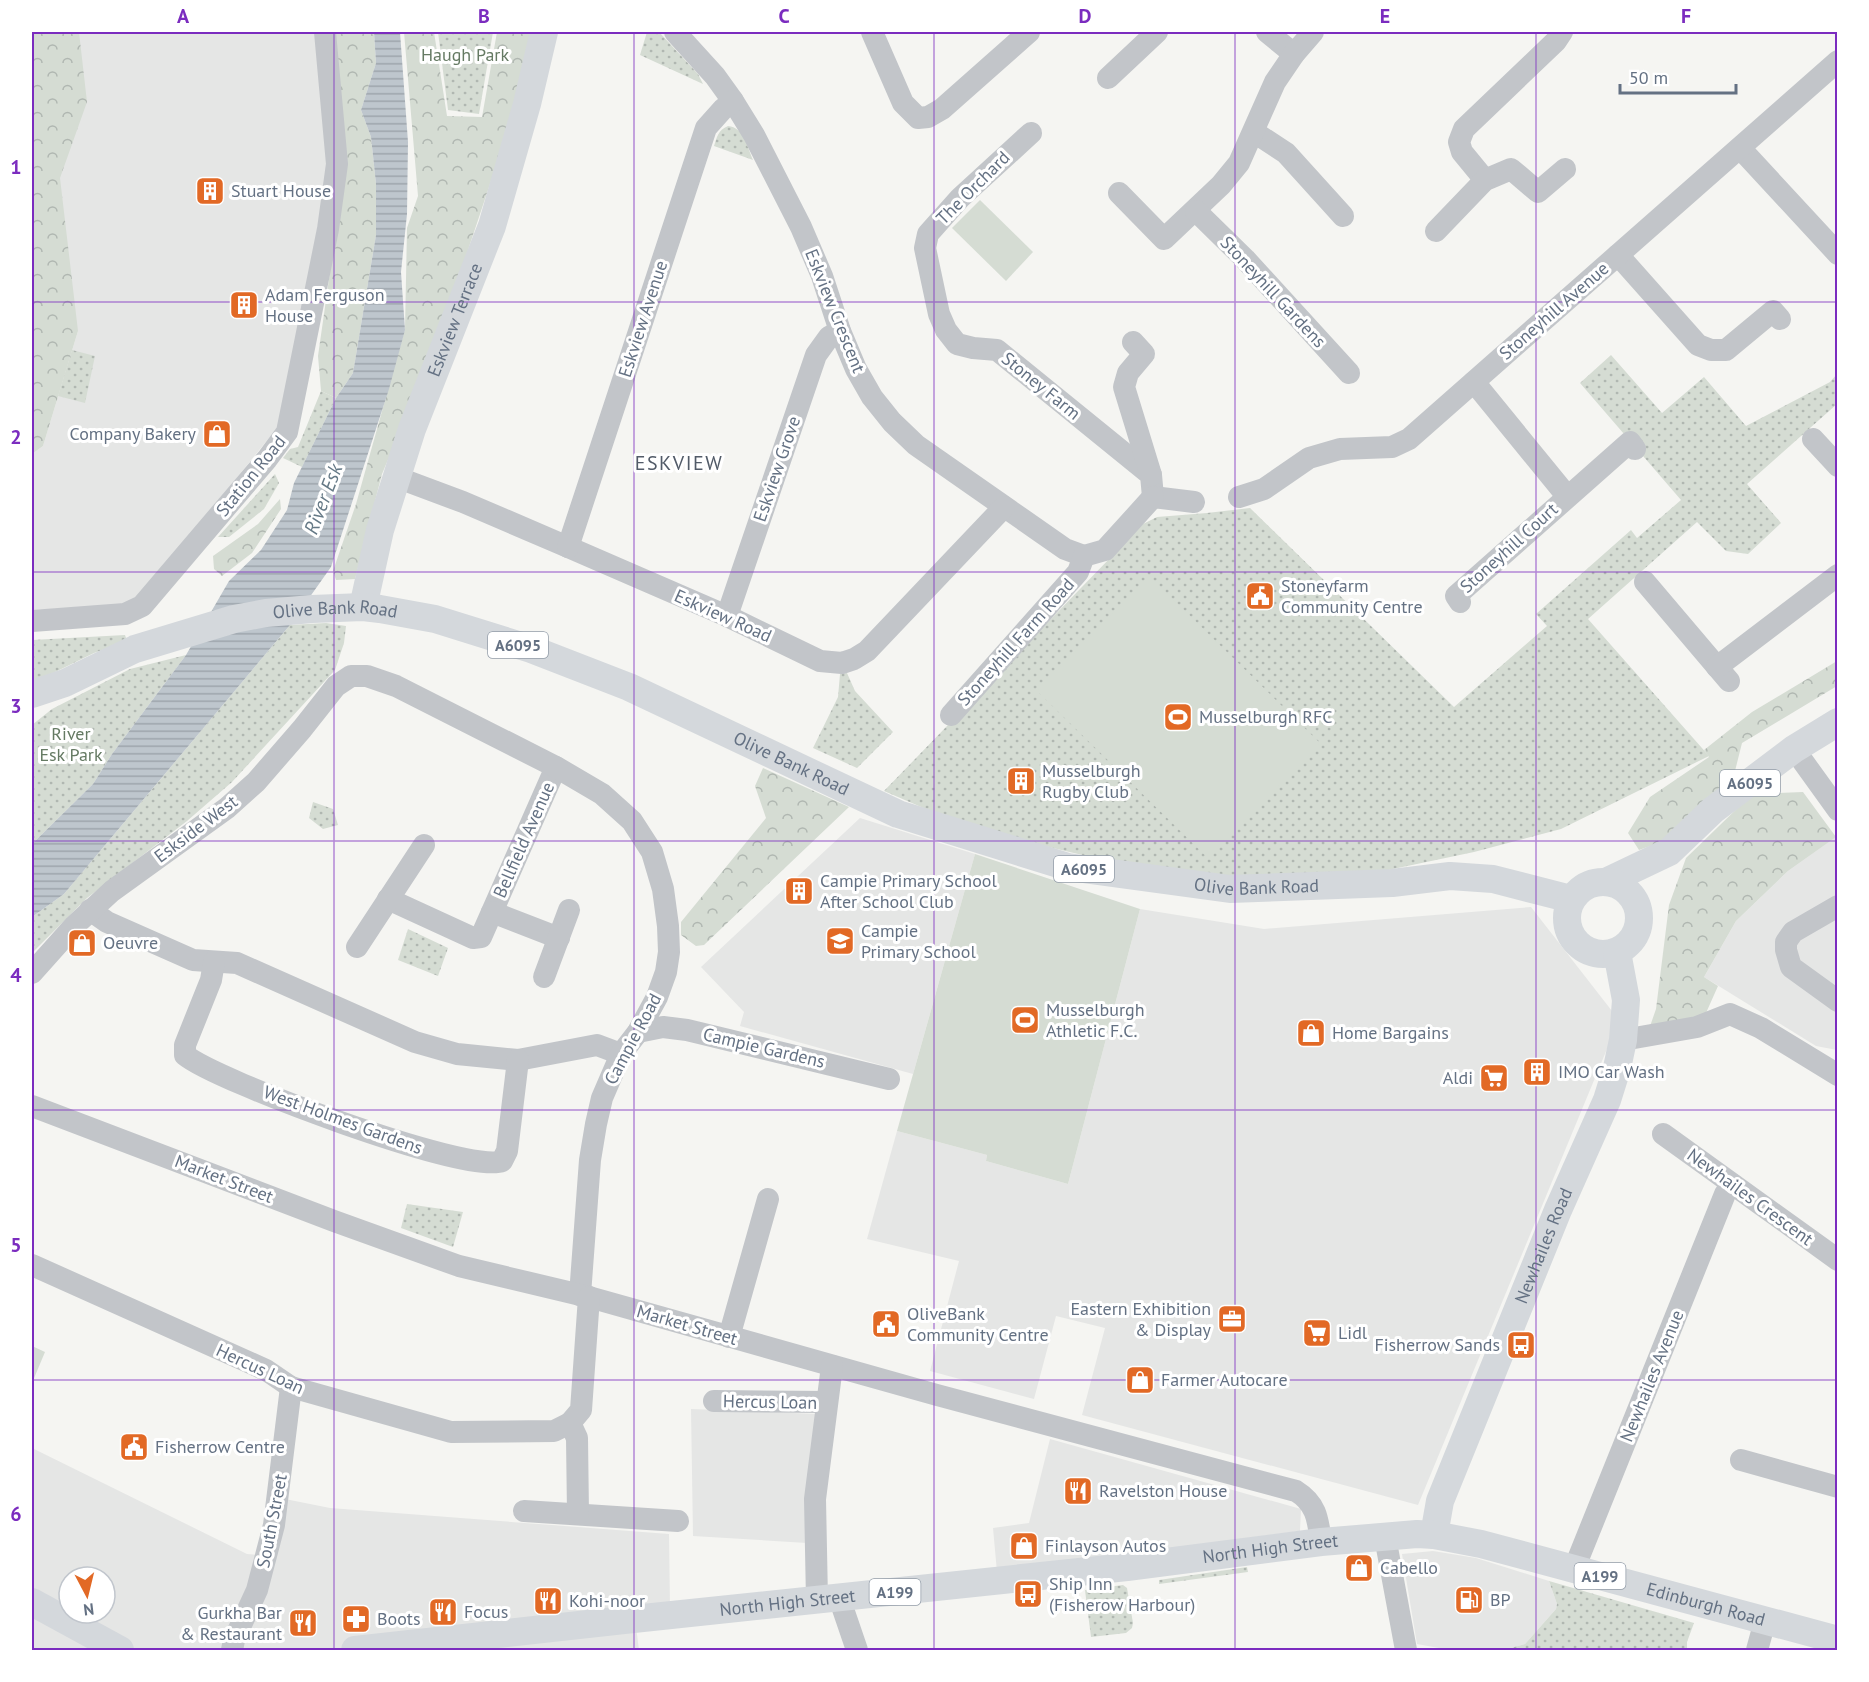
<svg xmlns="http://www.w3.org/2000/svg" width="1869" height="1682" font-family="'PT Sans',sans-serif">
	<defs>
		<pattern id="green-dots" width="8" height="8" patternUnits="userSpaceOnUse" patternTransform="scale(1.5)"><rect width="8" height="8" fill="#d5dcd3"/><path d="M2 2h.1M6 6h.1" fill="none" stroke="#b0b7b1" stroke-width="1.8" stroke-linecap="round"/></pattern>
		<pattern id="forest-crowns" width="20" height="18" patternUnits="userSpaceOnUse" patternTransform="scale(1.5)"><rect width="20" height="18" fill="#d5dcd3"/><path d="M2 6a3 3 0 1 1 6 0M12 15a3 3 0 1 1 6 0" fill="none" stroke="#b0b7b1"/></pattern>
		<pattern id="water-rules" width="6" height="5" patternUnits="userSpaceOnUse" patternTransform="scale(1.5)"><rect width="6" height="5" fill="#bec6cd"/><path d="M0 2.5h6" fill="none" stroke="#9ea5ac"/></pattern>
	</defs>
	<rect width="100%" height="100%" fill="#f5f5f2"/>
	<g fill="#e5e6e5" fill-rule="evenodd">
		<polygon points="32,32 329,32 327,177 281,423 139,599 126,605 32,610 32,454 43,446 78,331 48,322 32,323"/>
		<polygon points="860,818 975,854 913,1074 740,1026 744,1012 701,967"/>
		<polygon points="1837,836 1837,1050 1816,1046 1704,977 1736,921 1788,871"/>
		<polygon points="1531,907 1619,1020 1418,1505 1082,1415 1105,1328 1056,1316 1034,1399 930,1371 959,1261 867,1239 897,1131 987,1155 986,1161 1068,1184 1140,909 1264,929"/>
		<polygon points="691,1409 818,1414 807,1543 693,1536"/>
		<polygon points="1050,1439 1301,1509 1300,1531 997,1572 993,1528 1029,1523"/>
		<path d="M32 1448 247 1554 259 1555 270 1496 330 1508 669 1534 670 1609 634 1611 639 1650H32ZM69 1577H105V1613H69Z"/>
		<polygon points="1433,1551 1476,1558 1549,1581 1557,1604 1556,1609 1525,1644 1504,1650 1450,1650 1417,1644 1402,1554"/>
	</g>
	<g fill="url(#green-dots)">
		<polygon points="438,32 493,32 479,114 448,110"/>
		<polygon points="647,32 659,32 698,74 703,84 640,55"/>
		<path d="M728 126C744 127 747 147 753 160L714 146C717 137 718 130 728 126Z"/>
		<polygon points="72,350 95,356 85,403 58,396"/>
		<polygon points="1611,355 1662,413 1704,377 1746,426 1830,382 1837,374 1837,404 1747,484 1781,523 1748,554 1726,551 1697,522 1588,619 1709,756 1561,829 1474,852 1374,873 1272,882 1167,875 1057,849 963,825 884,791 1143,524 1157,517 1207,513 1250,508 1454,707 1547,626 1536,614 1631,530 1637,538 1681,500 1580,383"/>
		<polygon points="321,391 336,398 302,467 283,458 290,449 298,447"/>
		<polygon points="275,474 279,483 264,509 229,537 218,537"/>
		<polygon points="326,623 346,626 344,643 335,670 232,782 187,821 87,898 32,953 32,917 64,894 290,625"/>
		<polygon points="125,635 127,641 94,653 47,676 32,680 32,640"/>
		<polygon points="186,655 112,754 93,784 32,844 32,725 52,709 130,669"/>
		<polygon points="847,673 855,691 893,732 857,768 813,748 838,697 840,674"/>
		<polygon points="313,802 333,809 338,825 323,829 309,818"/>
		<polygon points="408,929 448,948 438,976 398,960"/>
		<polygon points="407,1204 463,1212 453,1247 401,1228"/>
		<polygon points="1247,1567 1248,1572 1159,1584 1159,1580"/>
		<polygon points="1549,1581 1694,1623 1687,1642 1687,1650 1504,1650 1525,1644 1556,1609 1557,1604"/>
		<polygon points="1123,1585 1127,1588 1133,1623 1132,1628 1126,1633 1091,1637 1085,1590"/>
	</g>
	<g fill="url(#forest-crowns)">
		<polygon points="32,32 79,32 87,102 60,178 78,331 43,446 32,454 32,135 33,125"/>
		<polygon points="329,32 374,32 376,63 361,110 371,137 376,184 376,235 353,373 336,398 321,391 318,356 345,167"/>
		<polygon points="404,32 434,32 447,116 482,117 497,32 532,32 512,118 437,343 382,474 355,579 336,580 333,571 356,504 405,329 407,228 418,196"/>
		<polygon points="280,499 281,509 252,553 222,576 214,569 213,556 258,524"/>
		<polygon points="1837,661 1837,686 1742,743 1731,787 1667,840 1639,850 1628,833 1650,797 1709,757 1704,750 1752,712"/>
		<polygon points="763,768 849,807 704,945 696,946 681,935 681,922 766,818 755,786"/>
		<polygon points="1803,792 1836,837 1788,871 1736,921 1704,977 1718,986 1702,1022 1648,1032 1656,1009 1669,905 1686,858 1752,794"/>
	</g>
	<g fill="#d5dcd3">
		<polygon points="980,200 1033,252 1006,281 952,228"/>
		<polygon points="1149,576 1320,743 1208,858 1037,691"/>
		<polygon points="975,854 1140,909 1068,1184 986,1161 987,1155 897,1131"/>
		<polygon points="32,1346 45,1352 32,1383"/>
	</g>
	<polygon fill="url(#water-rules)" points="374,32 400,32 408,142 407,214 401,272 405,330 389,389 331,567 290,625 64,894 32,917 32,844 93,784 112,754 186,655 229,581 261,550 287,510 294,483 336,398 353,373 376,235 376,184 371,137 361,110 376,63"/>
	<g fill="none" stroke-linecap="round" stroke-linejoin="round">
		<g stroke="#c2c5c9" stroke-width="22">
			<polyline points="675,32 715,76 733,101 754,135 801,227 822,276 840,331 856,369 872,397 892,422 916,445 1065,549 1084,556"/>
			<polyline points="872,32 903,103 918,118 928,117 942,109 1029,32"/>
			<polyline points="1267,32 1294,54"/>
			<polyline points="1108,78 1157,32"/>
			<polyline points="1254,132 1286,153 1343,216"/>
			<polyline points="1031,133 960,198 928,234 925,248 939,314 946,330 957,344 973,348 997,350 1151,475 1153,497"/>
			<polyline points="1740,148 1838,254"/>
			<polyline points="1485,180 1462,152 1459,142 1464,129 1556,41 1562,32"/>
			<polyline points="1119,193 1164,239 1221,185 1239,163 1275,82 1294,54 1313,32"/>
			<polyline points="1196,211 1245,259 1349,373"/>
			<polyline points="1436,231 1485,180 1511,169 1538,192 1565,169"/>
			<polyline points="1618,255 1698,345 1711,350 1726,350 1773,311 1780,319"/>
			<polyline points="1133,342 1144,354 1128,373 1124,387 1151,475"/>
			<polyline points="1474,382 1567,496"/>
			<polyline points="1813,439 1838,466"/>
			<polyline points="396,477 463,502 568,547 727,616 820,661 842,663 854,659 867,651 1004,507"/>
			<polyline points="1153,497 1194,502"/>
			<polyline points="1239,497 1264,489 1309,458 1340,449 1392,447 1409,439 1838,61"/>
			<polyline points="568,547 706,128 723,109 733,101"/>
			<polyline points="1645,582 1729,681"/>
			<polyline points="1460,602 1456,596 1630,442 1635,449"/>
			<polyline points="727,616 816,355 829,337 840,331"/>
			<polyline points="32,621 125,614 142,606 267,459 287,432 328,229 337,164 325,32"/>
			<polyline points="1717,667 1838,575"/>
			<polyline points="951,715 1078,572 1084,556 1105,550 1153,497"/>
			<polyline points="1794,749 1838,810"/>
			<polyline points="388,899 473,938 481,937 556,767"/>
			<polyline points="1838,906 1793,932 1786,942 1786,950 1791,967 1838,1001"/>
			<polyline points="90,910 107,922 193,960 237,963 415,1042 457,1054 518,1060 597,1045 621,1054"/>
			<polyline points="492,912 559,938"/>
			<polyline points="357,947 424,845"/>
			<path d="M214 962 211 980 185 1045V1055C216 1081 469 1175 502 1161L507 1151 518 1060"/>
			<polyline points="32,973 74,926 112,891 227,808 256,782 302,729 336,686 351,676 367,676 396,686 556,767 602,794 632,821 652,852 663,889 668,926 669,952 666,972 657,997 638,1032 621,1054 602,1098 596,1124 590,1160 580,1295"/>
			<polyline points="544,977 569,910"/>
			<polyline points="638,1032 663,1027 687,1030 889,1079"/>
			<polyline points="1623,1040 1697,1027 1730,1014 1761,1028 1838,1075"/>
			<path d="M32 1106 334 1221 459 1266 589 1297 937 1395 1296 1491C1317 1504 1318 1520 1321 1542"/>
			<polyline points="1663,1134 1838,1260"/>
			<polyline points="32,1265 266,1370 291,1387 451,1432 554,1431 570,1423"/>
			<polyline points="729,1337 768,1199"/>
			<polyline points="714,1401 827,1402"/>
			<polyline points="1741,1460 1838,1487"/>
			<polyline points="524,1511 678,1521"/>
			<polyline points="578,1514 577,1438 570,1423 581,1410 589,1297"/>
			<polyline points="1385,1537 1406,1650"/>
			<polyline points="1574,1569 1725,1194 1732,1184"/>
			<polyline points="842,1597 843,1609 857,1650"/>
			<polyline points="817,1600 815,1499 832,1366"/>
			<polyline points="232,1650 234,1640 257,1590 274,1525 291,1387"/>
			<polyline points="1757,1650 1765,1621"/>
		</g>
		<g stroke="#d4d8dc" stroke-width="28">
			<path id="s1" d="M363 607 380 530 412 429 492 226 527 104 544 32"/>
			<path id="s2" d="M32 694 65 683 135 649 234 619 266 613 312 609 363 607 380 609 435 619 531 649 629 687 898 814 1068 867 1230 889 1392 883 1450 876 1493 879 1571 899"/>
			<polyline points="1608,881 1669,852 1713,810 1794,749 1838,722"/>
			<circle cx="1603" cy="918" r="36"/>
			<path id="s3" d="M1434 1535 1440 1501 1558 1210 1607 1100 1617 1068 1623 1040 1626 1000 1617 952"/>
			<polyline points="32,1602 120,1650"/>
			<path id="s4" d="M355 1650 624 1620 1127 1567 1321 1542 1417 1534 1434 1535 1481 1544 1838 1640"/>
		</g>
	</g>
	<path fill="none" stroke="#7b2cbf" stroke-width="1.5" stroke-opacity="0.55" d="M334 32V1650M634 32V1650M934 32V1650M1235 32V1650M1536 32V1650M32 302H1838M32 572H1838M32 841H1838M32 1110H1838M32 1380H1838"/>
	<defs>
		<g id="building-square" transform="scale(1.5)"><rect x="-9" y="-9" width="18" height="18" rx="4" fill="#e26925" stroke="#fff"/><path d="M-4-6H4V6H1V3H-1V6H-4ZM-2.5-4.3h1.7v1.8h-1.7ZM.8-4.3h1.7v1.8H.8ZM-2.5-1h1.7V.8h-1.7ZM.8-1h1.7V.8H.8Z" fill="#fff"/></g>
		<g id="shop-square" transform="scale(1.5)"><rect x="-9" y="-9" width="18" height="18" rx="4" fill="#e26925" stroke="#fff"/><path d="M-5-2.5h2.3a2.7 3.5 0 0 1 5.4 0H5L5.5 6h-11ZM-1.5-2.5h3a1.5 2.3 0 0 0-3 0Z" fill="#fff"/></g>
		<g id="civic-square" transform="scale(1.5)"><rect x="-9" y="-9" width="18" height="18" rx="4" fill="#e26925" stroke="#fff"/><path d="M-.6-6.5H3V-4.5H.6V-3L4-1V1h2V6H-6V1h2V-1L-.6-3ZM-1.2 2.5V6h2.4V2.5Z" fill="#fff"/></g>
		<g id="stadium-square" transform="scale(1.5)"><rect x="-9" y="-9" width="18" height="18" rx="4" fill="#e26925" stroke="#fff"/><path d="M0-5a6.5 5 0 1 0 0 10a6.5 5 0 1 0 0-10ZM-3.5-1.8h7v3.6h-7Z" fill="#fff"/></g>
		<g id="school-square" transform="scale(1.5)"><rect x="-9" y="-9" width="18" height="18" rx="4" fill="#e26925" stroke="#fff"/><path d="M0-5L7-2L0 1L-7-2ZM-4 1L0 2.5L4 1V4Q0 6-4 4Z" fill="#fff"/></g>
		<g id="supermarket-square" transform="scale(1.5)"><rect x="-9" y="-9" width="18" height="18" rx="4" fill="#e26925" stroke="#fff"/><path d="M-6-5.5h2.5l.6 2H6L4.5 2H-2.5L-4.4-4H-6ZM-1.5 3.2a1.3 1.3 0 1 0 .1 0ZM3 3.2a1.3 1.3 0 1 0 .1 0Z" fill="#fff"/></g>
		<g id="office-square" transform="scale(1.5)"><rect x="-9" y="-9" width="18" height="18" rx="4" fill="#e26925" stroke="#fff"/><path d="M-6-3h4V-5.5h4V-3h4V5H-6ZM-1-4.5V-3h2v-1.5ZM-6 0V1H6V0Z" fill="#fff"/></g>
		<g id="bus-square" transform="scale(1.5)"><rect x="-9" y="-9" width="18" height="18" rx="4" fill="#e26925" stroke="#fff"/><path d="M-5-6H5V4H4V6H2V4H-2V6H-4V4H-5ZM-3.5-4V0h7V-4ZM-3.5 1.2v1.5H-2V1.2ZM2 1.2v1.5H3.5V1.2Z" fill="#fff"/></g>
		<g id="restaurant-square" transform="scale(1.5)"><rect x="-9" y="-9" width="18" height="18" rx="4" fill="#e26925" stroke="#fff"/><path d="M-5-6h1v4h1v-4h1v4h1v-4h1v5L-1.5 .5V6h-2V.5L-5-1ZM5-6V6H3V1.5H1.5Q1.5-4 5-6Z" fill="#fff"/></g>
		<g id="fuel-square" transform="scale(1.5)"><rect x="-9" y="-9" width="18" height="18" rx="4" fill="#e26925" stroke="#fff"/><path d="M-5.5-6h7V0h2V4h1.3V-2.5L3-4.5l.8-.8L6-3V5H2.5V1h-1V6h-7ZM-4.2-4.7v3.2H.2V-4.7Z" fill="#fff"/></g>
		<g id="pharmacy-square" transform="scale(1.5)"><rect x="-9" y="-9" width="18" height="18" rx="4" fill="#e26925" stroke="#fff"/><path d="M-2-6h4v4h4v4h-4v4h-4v-4h-4v-4h4Z" fill="#fff"/></g>
	</defs>
	<g fill-rule="evenodd">
		<use href="#building-square" x="210" y="191"/>
		<use href="#building-square" x="244" y="305"/>
		<use href="#shop-square" x="217" y="434"/>
		<use href="#civic-square" x="1260" y="596"/>
		<use href="#stadium-square" x="1178" y="717"/>
		<use href="#building-square" x="1021" y="781"/>
		<use href="#building-square" x="799" y="891"/>
		<use href="#school-square" x="840" y="941"/>
		<use href="#shop-square" x="82" y="943"/>
		<use href="#stadium-square" x="1025" y="1020"/>
		<use href="#shop-square" x="1311" y="1033"/>
		<use href="#building-square" x="1537" y="1072"/>
		<use href="#supermarket-square" x="1494" y="1078"/>
		<use href="#office-square" x="1232" y="1319"/>
		<use href="#civic-square" x="886" y="1324"/>
		<use href="#supermarket-square" x="1317" y="1333"/>
		<use href="#bus-square" x="1521" y="1345"/>
		<use href="#shop-square" x="1140" y="1380"/>
		<use href="#civic-square" x="134" y="1447"/>
		<use href="#restaurant-square" x="1078" y="1491"/>
		<use href="#shop-square" x="1024" y="1546"/>
		<use href="#shop-square" x="1359" y="1568"/>
		<use href="#bus-square" x="1028" y="1594"/>
		<use href="#fuel-square" x="1469" y="1600"/>
		<use href="#restaurant-square" x="548" y="1601"/>
		<use href="#restaurant-square" x="443" y="1612"/>
		<use href="#pharmacy-square" x="356" y="1619"/>
		<use href="#restaurant-square" x="303" y="1623"/>
	</g>
	<g text-anchor="middle" stroke-width="6" stroke-linejoin="round" paint-order="stroke">
		<g fill="#fff" stroke="#929ca8" stroke-width="1.5">
			<rect x="488" y="632" width="60" height="26" rx="4.5"/>
			<rect x="1720" y="770" width="60" height="26" rx="4.5"/>
			<rect x="1054" y="856" width="60" height="26" rx="4.5"/>
			<rect x="1574.5" y="1563" width="51" height="26" rx="4.5"/>
			<rect x="869.5" y="1579" width="51" height="26" rx="4.5"/>
		</g>
		<g font-size="16" font-weight="bold" fill="#647183">
			<text x="518" y="651">A6095</text>
			<text x="1750" y="789">A6095</text>
			<text x="1084" y="875">A6095</text>
			<text x="1600" y="1582">A199</text>
			<text x="895" y="1598">A199</text>
		</g>
		<g font-size="18" fill="#657a63" stroke="#fff">
			<text x="465" y="61">Haugh Park</text>
			<text x="71" y="740">River<tspan x="71" dy="21">Esk Park</tspan></text>
		</g>
		<g font-size="18" fill="#647183" stroke="#fff">
			<text transform="translate(973 188) rotate(-45)" y="6">The Orchard</text>
			<text transform="translate(1273 292) rotate(47)" y="6">Stoneyhill Gardens</text>
			<text transform="translate(835 311) rotate(68)" y="6">Eskview Crescent</text>
			<text transform="translate(1554 311) rotate(-41)" y="6">Stoneyhill Avenue</text>
			<text transform="translate(643 319) rotate(-72)" y="6">Eskview Avenue</text>
			<text dy="6" stroke="none"><textPath href="#s1" startOffset="302">Eskview Terrace</textPath></text>
			<text transform="translate(1041 386) rotate(39)" y="6">Stoney Farm</text>
			<text transform="translate(777 469) rotate(-71)" y="6">Eskview Grove</text>
			<text transform="translate(251 476) rotate(-51)" y="6">Station Road</text>
			<text transform="translate(1509 548) rotate(-42)" y="6">Stoneyhill Court</text>
			<text dy="6" stroke="none"><textPath href="#s2" startOffset="318">Olive Bank Road</textPath></text>
			<text transform="translate(723 616) rotate(24)" y="6">Eskview Road</text>
			<text transform="translate(1016 642) rotate(-48)" y="6">Stoneyhill Farm Road</text>
			<text dy="6" stroke="none"><textPath href="#s2" startOffset="804">Olive Bank Road</textPath></text>
			<text transform="translate(196 829) rotate(-37)" y="6">Eskside West</text>
			<text transform="translate(524 840) rotate(-66)" y="6">Bellfield Avenue</text>
			<text dy="6" stroke="none"><textPath href="#s2" startOffset="1290">Olive Bank Road</textPath></text>
			<text transform="translate(633 1039) rotate(-62)" y="6">Campie Road</text>
			<text transform="translate(764 1048) rotate(13)" y="6">Campie Gardens</text>
			<text transform="translate(343 1120) rotate(20)" y="6">West Holmes Gardens</text>
			<text transform="translate(224 1179) rotate(21)" y="6">Market Street</text>
			<text transform="translate(1750 1197) rotate(36)" y="6">Newhailes Crescent</text>
			<text dy="6" stroke="none"><textPath href="#s3" startOffset="310">Newhailes Road</textPath></text>
			<text transform="translate(687 1325) rotate(16)" y="6">Market Street</text>
			<text transform="translate(260 1369) rotate(25)" y="6">Hercus Loan</text>
			<text transform="translate(1652 1376) rotate(-68)" y="6">Newhailes Avenue</text>
			<text transform="translate(770 1402) rotate(1)" y="6">Hercus Loan</text>
			<text transform="translate(272 1521) rotate(-79)" y="6">South Street</text>
			<text dy="6" stroke="none"><textPath href="#s4" startOffset="921">North High Street</textPath></text>
			<text dy="6" stroke="none"><textPath href="#s4" startOffset="435">North High Street</textPath></text>
			<text dy="6" stroke="none"><textPath href="#s4" startOffset="1366">Edinburgh Road</textPath></text>
		</g>
		<g font-size="18" fill="#647183" stroke="#fff" text-anchor="start">
			<text x="231" y="197">Stuart House</text>
			<text x="265" y="301">Adam Ferguson<tspan x="265" dy="21">House</tspan></text>
			<text x="196" y="440" text-anchor="end">Company Bakery</text>
			<text x="1281" y="592">Stoneyfarm<tspan x="1281" dy="21">Community Centre</tspan></text>
			<text x="1199" y="723">Musselburgh RFC</text>
			<text x="1042" y="777">Musselburgh<tspan x="1042" dy="21">Rugby Club</tspan></text>
			<text x="820" y="887">Campie Primary School<tspan x="820" dy="21">After School Club</tspan></text>
			<text x="861" y="937">Campie<tspan x="861" dy="21">Primary School</tspan></text>
			<text x="103" y="949">Oeuvre</text>
			<text x="1046" y="1016">Musselburgh<tspan x="1046" dy="21">Athletic F.C.</tspan></text>
			<text x="1332" y="1039">Home Bargains</text>
			<text x="1558" y="1078">IMO Car Wash</text>
			<text x="1473" y="1084" text-anchor="end">Aldi</text>
			<text x="1211" y="1315" text-anchor="end">Eastern Exhibition<tspan x="1211" dy="21">&amp; Display</tspan></text>
			<text x="907" y="1320">OliveBank<tspan x="907" dy="21">Community Centre</tspan></text>
			<text x="1338" y="1339">Lidl</text>
			<text x="1500" y="1351" text-anchor="end">Fisherrow Sands</text>
			<text x="1161" y="1386">Farmer Autocare</text>
			<text x="155" y="1453">Fisherrow Centre</text>
			<text x="1099" y="1497">Ravelston House</text>
			<text x="1045" y="1552">Finlayson Autos</text>
			<text x="1380" y="1574">Cabello</text>
			<text x="1049" y="1590">Ship Inn<tspan x="1049" dy="21">(Fisherow Harbour)</tspan></text>
			<text x="1490" y="1606">BP</text>
			<text x="569" y="1607">Kohi-noor</text>
			<text x="464" y="1618">Focus</text>
			<text x="282" y="1619" text-anchor="end">Gurkha Bar<tspan x="282" dy="21">&amp; Restaurant</tspan></text>
			<text x="377" y="1625">Boots</text>
		</g>
		<g font-size="20" letter-spacing="1.5" fill="#525b68" stroke="#fff">
			<text x="679" y="470">ESKVIEW</text>
		</g>
		<g font-size="20" font-style="italic" fill="#657986" stroke="#fff">
			<text transform="translate(323 499) rotate(-69)" y="7">River Esk</text>
		</g>
	</g>
	<rect width="1869" height="1682" fill="none" stroke="#ffffff" stroke-width="66"/>
	<g transform="translate(87 1595) rotate(173)"><circle r="28" fill="#ffffff" stroke="#c1c6cd" stroke-width="1.5"/>
	<path d="M0-4.5L10 22L0 15L-10 22Z" fill="#e26925"/>
	<text y="-9" font-size="16" font-weight="bold" text-anchor="middle" fill="#647183">N</text>
	</g>
	<path d="M1620 84v9h116v-9" fill="none" stroke="#647183" stroke-width="3"/>
	<text x="1629" y="84" font-size="18" fill="#647183" stroke="#ffffff" stroke-width="4.5" paint-order="stroke">50 m</text>
	<rect x="33" y="33" width="1803" height="1616" fill="none" stroke="#7b2cbf" stroke-width="2"/>
	<g font-size="20" text-anchor="middle" font-weight="bold" fill="#7b2cbf">
		<text x="183" y="23">A</text>
		<text x="484" y="23">B</text>
		<text x="784" y="23">C</text>
		<text x="1085" y="23">D</text>
		<text x="1385" y="23">E</text>
		<text x="1686" y="23">F</text>
		<text x="16" y="174">1</text>
		<text x="16" y="444">2</text>
		<text x="16" y="713">3</text>
		<text x="16" y="982">4</text>
		<text x="16" y="1252">5</text>
		<text x="16" y="1521">6</text>
	</g>
</svg>
